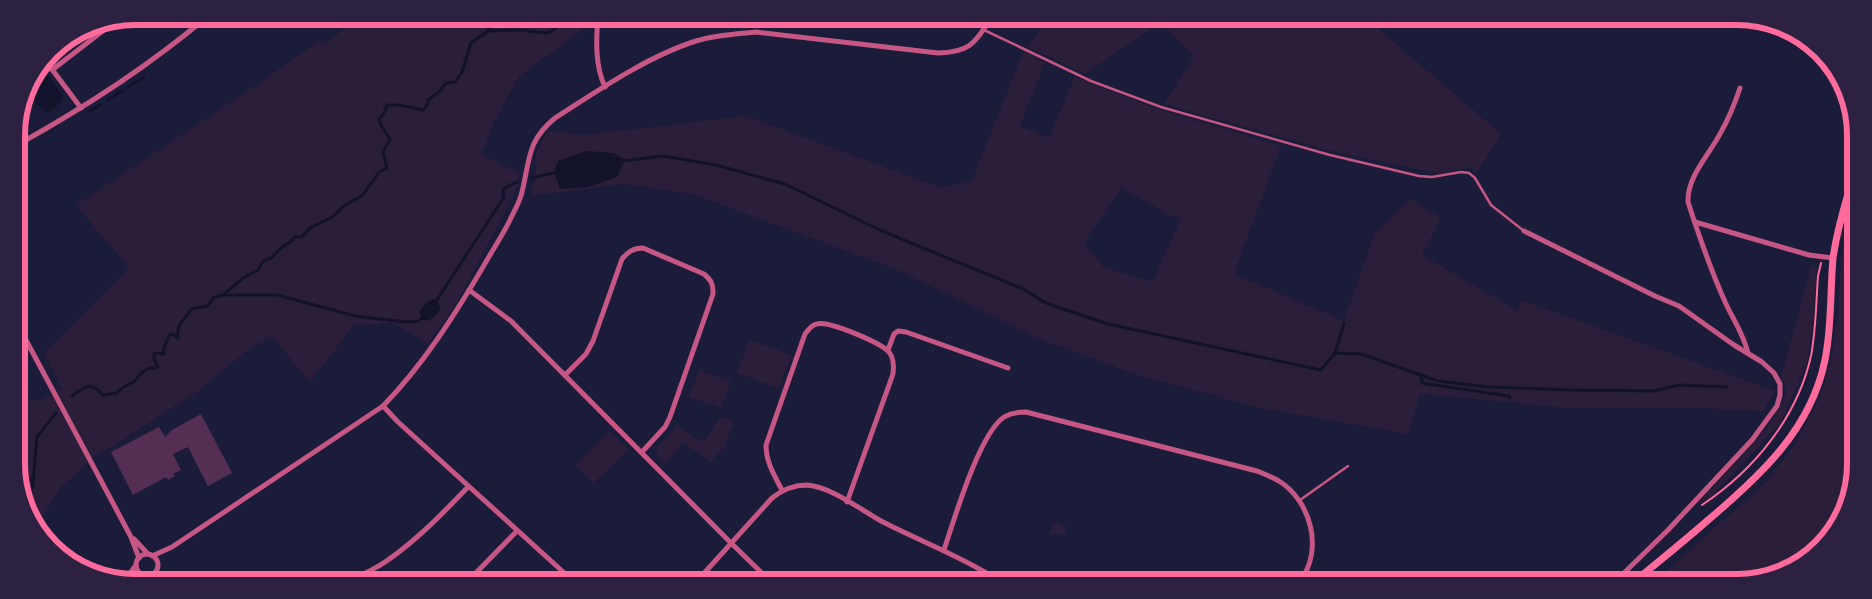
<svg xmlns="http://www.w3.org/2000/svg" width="1872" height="599" font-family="'DM Sans',sans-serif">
	<rect width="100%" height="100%" fill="#1b1b3a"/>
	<g fill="#2a1e3b" fill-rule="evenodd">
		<polygon points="356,17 595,17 593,22 519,76 495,120 481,154 520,173 514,195 456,304 428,344 393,323 354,325 310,382 272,337 247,350 197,392 97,456 96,454 61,487 37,525 18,487 18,409 30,397 38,402 62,389 44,353 129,268 76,205 264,80 320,40 326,44"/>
		<polygon points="1047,19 1055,19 1078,24 1087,19 1367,19 1501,134 1477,172 1470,167 1439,174 1323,149 1164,104 1194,56 1160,22 1085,74 1028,47"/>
		<path d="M1024 51 1045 63 1020 126 1049 138 1075 77 1152 107 1281 146 1234 274 1344 321 1374 235 1410 199 1441 218 1422 255 1518 311 1521 300 1775 391 1763 411 1697 408H1567L1420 394 1408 434 1265 409 1143 377 1042 340 898 270 692 194 624 184 530 196 535 177 536 154 546 133 555 131 583 135 746 116 942 188 972 181ZM1121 188 1180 220 1153 282 1103 267 1084 243Z"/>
		<polygon points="1853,201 1852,495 1810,558 1745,583 1654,582 1763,485 1793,447 1821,395 1831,359 1838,315 1841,263"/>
		<path d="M1811 267H1817L1813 325 1807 363 1780 424 1711 497 1697 504C1715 483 1786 416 1786 391 1786 387 1782 381 1781 377Z"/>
		<polygon points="749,340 792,355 779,388 737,373"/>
		<polygon points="699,370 731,381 721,408 689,397"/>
		<polygon points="720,417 734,421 725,446 711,462 682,442 665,466 657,455 656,448 677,426 696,439 705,440"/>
		<polygon points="610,431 628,449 593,483 575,466"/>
		<polygon points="1054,522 1067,527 1064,534 1049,535"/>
	</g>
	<g fill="#12122b">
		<polygon points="40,67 51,79 63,96 61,102 49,112 44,111 25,92"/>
		<polygon points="587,151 614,153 625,160 617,177 588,187 560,189 554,172 558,161"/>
		<polygon points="434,299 437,301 441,308 436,315 428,321 421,319 420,311 425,304"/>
		<polygon points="24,440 28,444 27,458 24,463 19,464 19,443"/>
	</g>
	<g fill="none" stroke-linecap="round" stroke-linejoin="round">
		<g stroke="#12122b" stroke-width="3">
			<polyline points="488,17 486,20 489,29 488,31"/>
			<polyline points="128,87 144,77"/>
			<polyline points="108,100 123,90"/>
			<polyline points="88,112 100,105"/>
			<polyline points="622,161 663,156 716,165 785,184 882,231 1023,289 1046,303 1108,324 1321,370 1335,353 1361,354 1438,381 1489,387 1572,390 1654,391 1679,385 1727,387"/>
			<polyline points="531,178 557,172"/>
			<polyline points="224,295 277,295 355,316 405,322 419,321 423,317"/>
			<polyline points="435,303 504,197 503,189 517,182"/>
			<polyline points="1335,353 1344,323"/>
			<polyline points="1421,375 1422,383 1509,396 1510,398"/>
			<path d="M72 396C85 386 90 381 103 395L117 393 122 388 135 381 139 375 147 369 158 367 154 359V353L164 354V347L170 335 173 334 178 338C176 323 184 322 191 309L208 306 213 298 223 295 243 278 258 270 263 261C274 258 272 257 279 250 284 244 289 245 295 237H302L310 228 332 217 344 206 363 195 379 172 387 168 383 152 390 139 381 125 379 119 384 113 387 105H399L423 110 427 105 428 100 439 92 446 83 455 82 462 72 471 43 488 31 518 30 547 33 552 31 569 17"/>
			<polyline points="18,486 33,478"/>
			<polyline points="27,505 33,484 37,437 56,413"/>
		</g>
	</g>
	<polygon fill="#542f53" points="201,414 232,473 208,486 188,447 173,454 181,470 173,474 175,476 168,480 166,477 133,495 111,452 159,427 165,437 172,430"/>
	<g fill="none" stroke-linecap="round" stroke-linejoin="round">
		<g stroke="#ff6b9d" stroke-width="2">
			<polyline points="1846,172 1853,152"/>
			<path d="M1702 505C1754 470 1797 418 1811 356 1816 330 1816 303 1818 276L1821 263"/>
			<polyline points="1610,582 1618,576"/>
		</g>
		<g stroke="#c65784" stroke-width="2.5">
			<polyline points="984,30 1091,81 1161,107 1330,155 1419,176 1432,177 1461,172 1469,173 1475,178 1491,205 1524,231"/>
			<polyline points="1300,500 1348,466"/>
		</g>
		<g stroke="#c65784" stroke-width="5">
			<path d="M598 17C596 40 595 66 605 87"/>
			<polyline points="45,60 81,108"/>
			<polyline points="52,70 117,20"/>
			<path d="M1740 88C1735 103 1729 118 1721 132 1710 154 1687 176 1688 202 1699 236 1711 271 1726 304 1734 321 1743 333 1748 353"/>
			<path d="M17 145C84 108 149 66 208 16"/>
			<polyline points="1695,222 1809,255 1833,258"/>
			<polyline points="1524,231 1655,296 1679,306 1734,345 1762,362 1774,373 1780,384 1780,395 1777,406 1752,440 1668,530 1625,572 1625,582"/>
			<polyline points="469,290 511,321 731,543 769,580"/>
			<polyline points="18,325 131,537 139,558"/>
			<polyline points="888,350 894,334 898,331 906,332 1008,368"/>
			<path d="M565 375 586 354 593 341 622 259C628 252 633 248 643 248L704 274C712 281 713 284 713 294L670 417 665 427 642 452"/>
			<polyline points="383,406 398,422 572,580"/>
			<path d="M782 490C774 475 766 462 766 445L805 334C808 330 811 325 817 324 828 320 881 343 889 352 894 358 894 366 893 374L847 502"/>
			<polyline points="134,539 148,554"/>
			<path d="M944 550C954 520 979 434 1004 417 1011 413 1018 412 1026 412L1257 471C1264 474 1272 477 1279 481 1311 501 1324 550 1300 581"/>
			<circle cx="147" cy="565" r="11"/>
			<path d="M152 556 172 547 383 406C423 365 454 316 483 267 492 251 502 236 510 220 514 211 520 202 522 192 530 159 527 141 555 118 597 91 648 56 696 41 715 35 736 34 756 32L938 53C970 52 974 44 991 18"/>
			<polyline points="126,579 136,565"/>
			<path d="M354 579C365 573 377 568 388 560 418 539 443 513 468 487"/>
			<polyline points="470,579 517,531"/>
			<path d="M698 580 772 498C782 490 793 485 807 485 832 487 861 510 883 522 922 542 963 557 1000 581"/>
		</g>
		<path stroke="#ff6b9d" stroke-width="7" d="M1634 582C1658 562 1683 542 1707 521 1759 477 1811 430 1825 360 1832 326 1830 291 1833 258 1837 230 1845 203 1853 177"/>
	</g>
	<path d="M0 0H1872V599H0ZM135 25H1737A110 110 0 0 1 1847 135V464A110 110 0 0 1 1737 574H135A110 110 0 0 1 25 464V135A110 110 0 0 1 135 25Z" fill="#2d2142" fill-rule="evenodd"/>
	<path fill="none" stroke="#ff6b9d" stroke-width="6" d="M135 25H1737A110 110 0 0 1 1847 135V464A110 110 0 0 1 1737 574H135A110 110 0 0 1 25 464V135A110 110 0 0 1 135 25Z"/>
</svg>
